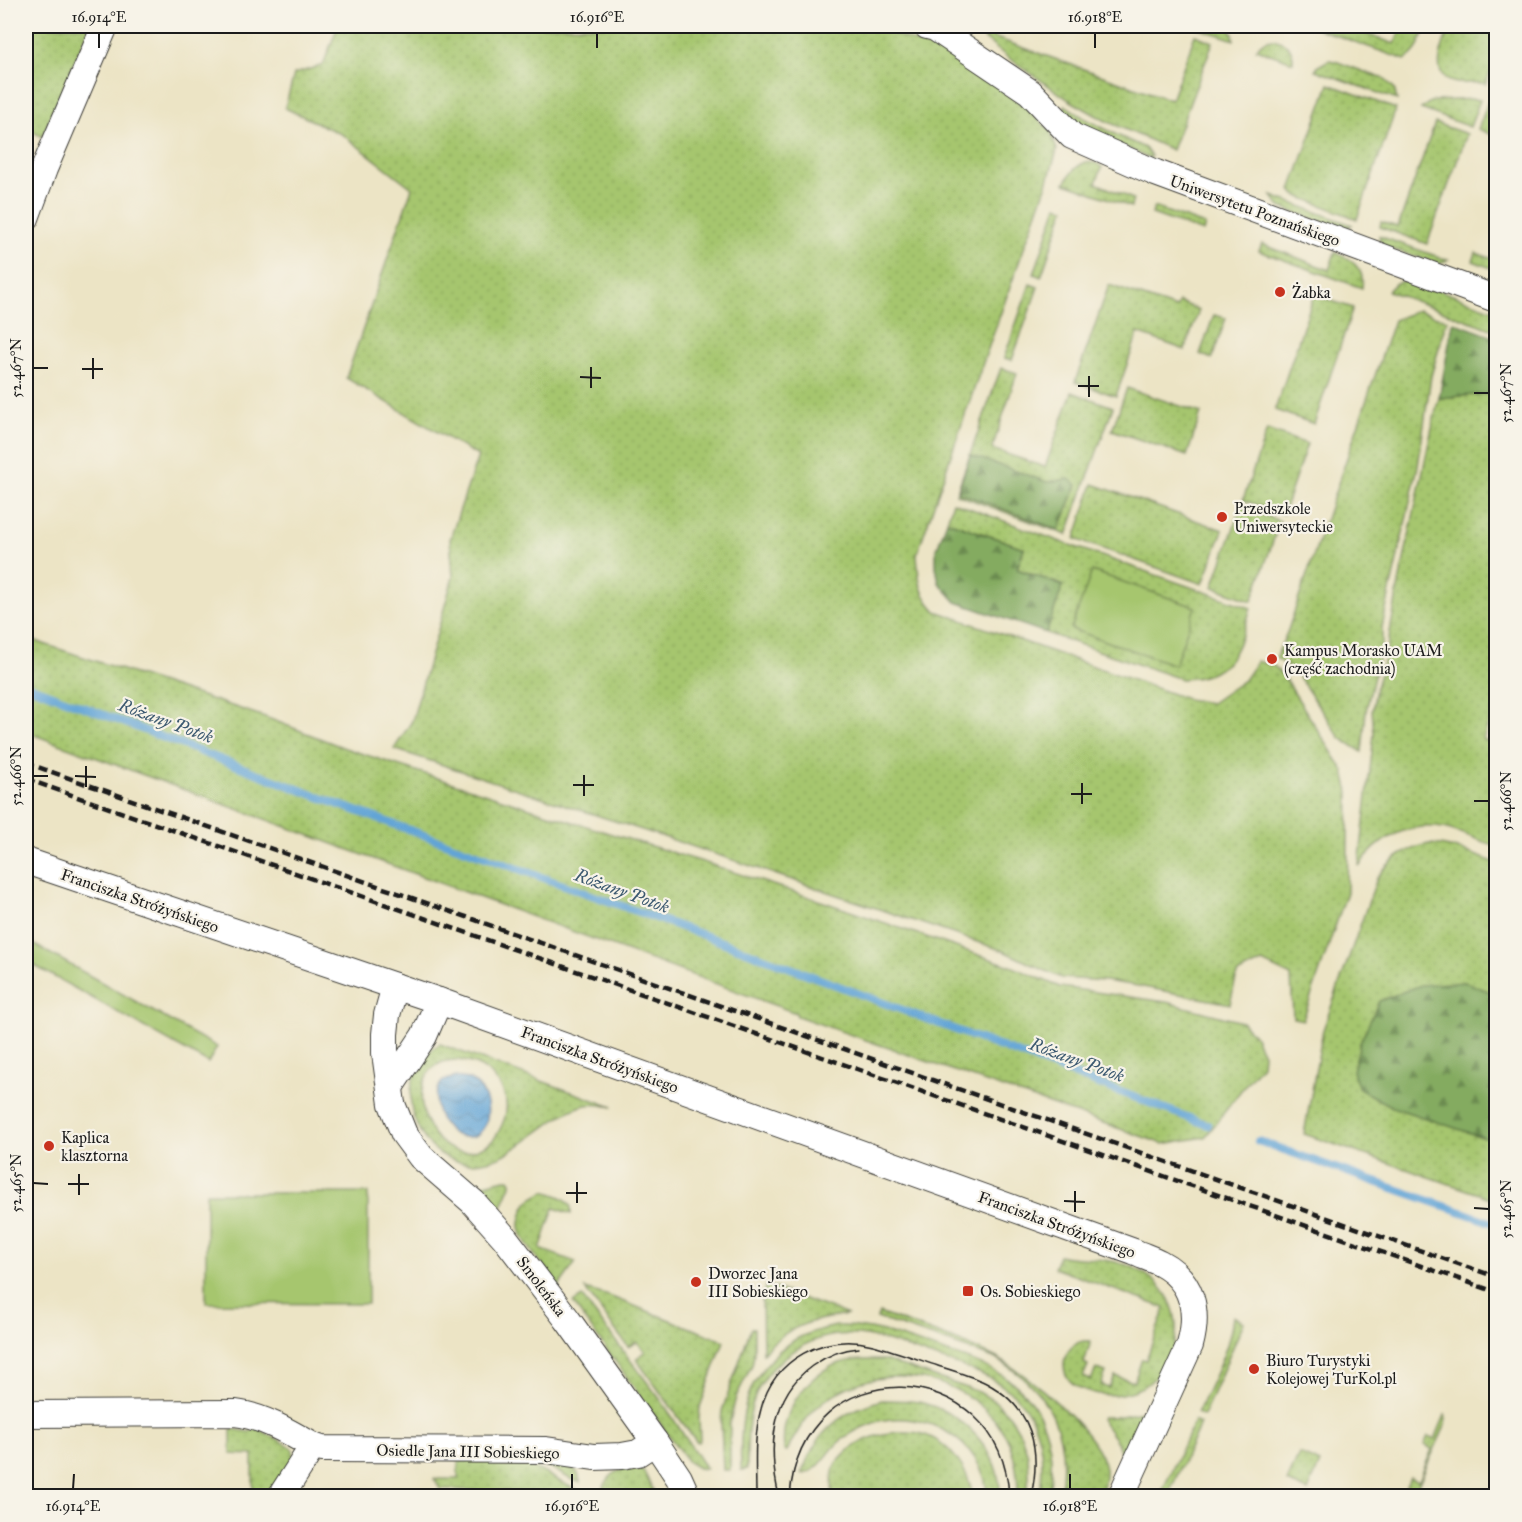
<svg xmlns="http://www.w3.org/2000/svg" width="1522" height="1522" font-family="'IM FELL Great Primer',serif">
	<defs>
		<pattern id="green-dots" width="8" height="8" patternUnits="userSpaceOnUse" patternTransform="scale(1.5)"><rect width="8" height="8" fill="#a6c66e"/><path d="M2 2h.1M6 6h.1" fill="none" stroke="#8eaa5f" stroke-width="1.8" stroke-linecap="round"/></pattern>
		<pattern id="forest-firs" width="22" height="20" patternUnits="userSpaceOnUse" patternTransform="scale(1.5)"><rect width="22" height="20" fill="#84ab61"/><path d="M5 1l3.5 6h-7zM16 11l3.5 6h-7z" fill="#6b8a4f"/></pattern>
		<pattern id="water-waves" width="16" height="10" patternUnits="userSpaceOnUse" patternTransform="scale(1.5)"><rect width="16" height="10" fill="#62a4d6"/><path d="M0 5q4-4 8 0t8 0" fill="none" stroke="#5085ad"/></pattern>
	</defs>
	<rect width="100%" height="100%" fill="#f7f3e8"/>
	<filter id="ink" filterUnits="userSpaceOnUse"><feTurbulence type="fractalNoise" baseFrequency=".0167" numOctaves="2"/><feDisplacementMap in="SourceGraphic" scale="12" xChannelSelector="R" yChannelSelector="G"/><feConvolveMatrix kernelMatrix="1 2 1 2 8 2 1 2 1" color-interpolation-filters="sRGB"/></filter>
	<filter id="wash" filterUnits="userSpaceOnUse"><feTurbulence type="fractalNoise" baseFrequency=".008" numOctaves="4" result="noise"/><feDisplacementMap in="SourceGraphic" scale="24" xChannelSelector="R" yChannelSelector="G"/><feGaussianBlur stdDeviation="1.35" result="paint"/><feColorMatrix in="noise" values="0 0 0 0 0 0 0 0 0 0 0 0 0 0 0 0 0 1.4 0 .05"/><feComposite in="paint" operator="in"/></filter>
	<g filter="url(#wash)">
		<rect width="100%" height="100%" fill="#ece4c5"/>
		<g fill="url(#green-dots)" stroke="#617145" stroke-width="1.5" fill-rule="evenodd">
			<polygon points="26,26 90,26 42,137 26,128"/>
			<path d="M338 26H871L969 61 1017 99 1050 130 1057 150 1047 184 983 363 917 554C919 581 918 591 936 611L1187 699 1211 703 1244 680 1257 661 1274 666 1286 680 1344 771 1349 793 1347 892 1303 1020 1293 1018 1291 976 1262 962 1237 974 1230 1004 1138 986 1105 981 1061 978 1001 950 688 845 394 749 412 721 453 577 450 539 478 456 346 378 412 188 343 135 285 108 294 74 323 65Z"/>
			<polygon points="971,26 997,26 993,37 1171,100 1195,35 1213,42 1172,150 1104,120 1069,100 1006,56 977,33"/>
			<polygon points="1199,26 1228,26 1233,34 1234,40 1198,28"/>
			<path d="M1310 26H1343L1395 44 1402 26H1426C1420 41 1420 50 1405 60Z"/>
			<path d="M1450 26H1496V55L1486 84C1476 81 1467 84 1457 83 1426 78 1444 43 1450 26Z"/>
			<path d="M1273 39C1286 42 1294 48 1293 62L1256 49C1261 42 1265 40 1273 39Z"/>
			<polygon points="1329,60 1335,61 1384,79 1394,88 1397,100 1315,70 1318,66"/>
			<polygon points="1329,84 1396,109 1357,219 1295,195 1291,190"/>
			<polygon points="1474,99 1480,100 1470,127 1421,109 1430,102 1435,101"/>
			<polygon points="1488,102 1496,108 1496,131 1495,136 1478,129"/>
			<polygon points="1065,105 1086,119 1117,135 1145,148 1151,156 1150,159 1082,127 1063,115"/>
			<polygon points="1435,123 1467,134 1427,244 1380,227 1381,222 1398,227"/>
			<path d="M1086 162 1096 163 1102 167 1096 183 1133 199 1131 207 1065 183C1071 173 1074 167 1086 162Z"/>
			<polygon points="1272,196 1352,225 1347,228 1341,229 1280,207"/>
			<polygon points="1057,206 1065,208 1041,277 1034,274"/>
			<polygon points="1154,207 1205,225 1203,232 1152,214"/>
			<polygon points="1379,236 1448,260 1439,264 1386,247 1380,241"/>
			<path d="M1262 244 1329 270 1335 252C1350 259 1366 268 1362 288L1259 251Z"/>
			<polygon points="1496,249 1496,270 1473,261 1476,253 1493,259"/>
			<polygon points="1407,280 1412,280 1496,311 1496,331 1388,291 1396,283"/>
			<polygon points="1030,284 1038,287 1012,360 1004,358"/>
			<polygon points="1109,285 1176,308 1179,302 1199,310 1185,350 1138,333 1116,396 1075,382"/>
			<polygon points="1314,295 1353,308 1314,424 1275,410"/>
			<polygon points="1418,310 1447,320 1431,376 1418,466 1382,627 1382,642 1366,711 1362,752 1340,738 1295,671 1276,658 1288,630 1394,320"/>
			<polygon points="1214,315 1226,318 1212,359 1200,354"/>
			<polygon points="1001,368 1017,373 992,449 1045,467 1072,392 1113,407 1067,535 956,494"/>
			<polygon points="1127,388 1201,413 1187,456 1112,430"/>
			<path d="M1496 393V443L1494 446 1496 450V702L1483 739 1496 745V847C1479 840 1461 832 1443 828 1409 822 1378 838 1359 866L1374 734 1372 711 1376 687 1386 654 1399 583 1436 409 1439 398Z"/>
			<polygon points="1267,430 1307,444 1283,514 1243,500"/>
			<polygon points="1093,484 1223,530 1203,584 1075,539"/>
			<path d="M953 502 1064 543 1251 608C1237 650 1233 678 1181 679L1046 633 1062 585 1017 569 1024 548 947 521Z"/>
			<polygon points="1241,507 1280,521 1252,601 1213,587"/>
			<path d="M26 637 44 644 265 717 345 748 573 822 703 862 830 904 1011 966 1060 987 1166 1002 1242 1022 1254 1035 1263 1054 1262 1065C1241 1088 1225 1113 1205 1137L1163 1144 797 1016 796 1013 26 732Z"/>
			<path d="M1429 844C1453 845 1474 855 1496 863V1200L1304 1134 1323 1030 1377 878C1390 859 1406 849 1429 844Z"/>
			<path d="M440 1044 613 1107C604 1106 595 1103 586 1105 547 1114 517 1162 473 1163 421 1164 393 1099 423 1059 428 1053 432 1048 440 1044ZM457 1060C463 1061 469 1062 475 1064 492 1071 509 1091 506 1111 505 1120 501 1128 496 1136 492 1143 485 1146 478 1149 429 1168 399 1079 443 1062 447 1061 453 1060 457 1060Z"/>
			<polygon points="505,1179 509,1179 511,1182 511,1185 502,1206 498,1208 480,1188 480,1185"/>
			<path d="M545 1191C557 1196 574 1198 571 1214L554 1208 540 1249 576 1262 559 1286C550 1274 520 1241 520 1227 519 1220 524 1206 529 1201 533 1197 541 1194 545 1191Z"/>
			<path d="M1059 1255C1074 1259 1089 1258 1104 1260 1140 1264 1173 1286 1176 1324 1177 1343 1170 1362 1158 1375 1149 1384 1136 1392 1122 1394 1102 1397 1064 1391 1064 1365 1064 1359 1066 1353 1071 1348 1076 1342 1084 1340 1091 1341L1084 1363 1088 1365 1083 1377 1091 1380 1096 1369 1106 1372 1101 1385 1109 1388 1115 1376 1134 1382 1142 1359 1146 1360 1165 1308 1054 1268Z"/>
			<path d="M767 1285 848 1315C815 1319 785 1326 763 1353L762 1298Z"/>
			<polygon points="585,1289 609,1296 724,1341 700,1407 699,1418 700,1440 699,1442 696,1441 636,1359 645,1351 637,1342 628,1347"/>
			<polygon points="582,1297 663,1403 706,1469 698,1468 688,1462 573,1303"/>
			<path d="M879 1313C917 1327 958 1339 995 1357 1027 1373 1099 1432 1105 1469 1106 1477 1103 1488 1102 1496H1060C1071 1433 1050 1389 994 1358L877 1318Z"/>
			<path d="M1233 1316 1244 1322 1203 1416 1197 1413C1211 1382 1230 1350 1233 1316Z"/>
			<path d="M836 1326C869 1325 899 1336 930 1347 954 1355 981 1362 1003 1376 1045 1402 1058 1450 1048 1496H1039C1046 1461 1042 1421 1014 1395 990 1373 957 1365 927 1355 905 1347 881 1337 857 1335 812 1330 764 1362 752 1406 747 1426 747 1448 747 1469L741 1470C740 1448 740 1426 746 1404 752 1378 773 1352 796 1339 809 1332 822 1329 836 1326Z"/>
			<polygon points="751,1328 754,1328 754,1355 752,1365 736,1397 730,1421 730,1470 723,1470 721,1421 722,1411"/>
			<path d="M868 1360H885L979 1392 996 1402 1010 1416 1021 1435 1028 1455 1029 1477 1026 1496H1018C1018 1474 1015 1449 1002 1430 963 1369 867 1359 815 1409 803 1421 795 1435 787 1451L784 1450C783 1440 783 1431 786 1421 794 1394 819 1365 849 1361 855 1360 862 1360 868 1360Z"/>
			<path d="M882 1400C895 1400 907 1400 919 1402 963 1412 1001 1451 1000 1496H987C986 1441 920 1405 871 1424 860 1428 848 1435 839 1442 826 1454 819 1473 801 1474 804 1468 806 1462 809 1456 824 1424 849 1409 882 1400Z"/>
			<polygon points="1141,1412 1143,1413 1143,1415 1125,1456 1122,1456 1117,1442 1101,1419 1102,1417 1116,1417"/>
			<polygon points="1445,1415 1447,1419 1446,1424 1413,1496 1404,1496 1403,1494 1410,1477 1419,1481 1432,1449 1424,1445 1428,1436 1435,1439"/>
			<polygon points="1194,1421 1200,1424 1168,1496 1160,1496"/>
			<polygon points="255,1427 290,1446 293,1450 294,1457 274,1496 253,1496 253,1455 231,1454 231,1429 250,1432"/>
			<path d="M899 1432C905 1432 913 1432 919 1433 948 1440 968 1468 973 1496H832C833 1488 831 1475 834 1468 841 1451 864 1439 880 1435 886 1433 893 1433 899 1432Z"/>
			<polygon points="1299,1454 1320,1463 1308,1491 1287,1482"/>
			<polygon points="518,1459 578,1491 578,1494 440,1489 434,1479 458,1479 458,1461"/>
			<path d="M537 1460C554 1462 579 1460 580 1482L572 1480Z"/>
			<path d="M630 1467 643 1470 656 1496H625L603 1489C608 1476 616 1470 630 1467Z"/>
		</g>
		<g fill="url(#forest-firs)" stroke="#50643e" stroke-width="1.5">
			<polygon points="1453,322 1496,338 1496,393 1439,398"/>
			<polygon points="970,455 1047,482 1069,479 1077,485 1059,530 958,492"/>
			<polygon points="947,521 1024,548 1017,569 1063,586 1046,633 956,602 939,583 936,567 936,551"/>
			<polygon points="1465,982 1496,994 1496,1138 1485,1138 1392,1107 1359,1089 1353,1071 1360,1043 1379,1001 1421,985"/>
		</g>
		<g fill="#a6c66e" stroke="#617145" stroke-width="1.5">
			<polygon points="1092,571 1195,607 1175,665 1071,629"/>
			<polygon points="26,940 217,1047 208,1063 26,961"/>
			<polygon points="206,1193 368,1193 368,1304 206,1303"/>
		</g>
		<path fill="url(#water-waves)" stroke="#3f6079" stroke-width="1.5" d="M456 1077C460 1078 466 1078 470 1080 496 1092 493 1142 463 1137 457 1136 454 1135 450 1131 446 1126 441 1122 439 1116 434 1103 435 1093 442 1081Z"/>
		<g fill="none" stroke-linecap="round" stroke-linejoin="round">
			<g stroke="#62a4d6" stroke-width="8">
				<polyline points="26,685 337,804 706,936 1208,1125"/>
				<polyline points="1258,1141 1496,1224"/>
			</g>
		</g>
	</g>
	<g filter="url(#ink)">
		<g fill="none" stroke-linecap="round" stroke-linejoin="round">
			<g stroke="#3b3a35" stroke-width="28">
				<g id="minor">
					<polyline points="927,26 935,28 1030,92 1072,136 1156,173 1496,299"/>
					<polyline points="26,218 44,169 105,26"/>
					<path d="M26 861 439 1001 1134 1252C1143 1256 1152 1259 1160 1263 1193 1280 1199 1312 1190 1345L1121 1496"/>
					<polyline points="395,986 387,1015 385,1034 385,1053 392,1104 404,1134 421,1157 473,1202 505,1238 567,1319 655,1442 679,1478 687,1496"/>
					<polyline points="390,1087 424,1036 439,1001"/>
					<path d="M26 1414 235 1413C262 1416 289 1432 313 1446L322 1449 546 1450 594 1457 622 1456 638 1453 655 1442"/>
					<polyline points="281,1496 313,1446"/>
				</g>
			</g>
			<use href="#minor" stroke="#fff" stroke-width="26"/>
			<g stroke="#1c1c1c" stroke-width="1.5">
				<path d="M756 1496C756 1468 753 1437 761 1409 774 1358 824 1333 873 1345 895 1351 917 1359 938 1366 954 1371 971 1376 986 1383 1032 1407 1042 1449 1031 1496"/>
				<path d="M779 1496C768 1450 770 1396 812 1366 826 1356 842 1349 859 1348"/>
				<path d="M790 1496C801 1347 1002 1355 1009 1496"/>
			</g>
			<g stroke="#1c1c1c" stroke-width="4.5" stroke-dasharray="9 4.5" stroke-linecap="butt">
				<polyline points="26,763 1496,1277"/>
				<polyline points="26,779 1496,1292"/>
			</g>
		</g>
	</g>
	<path fill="none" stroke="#1c1c1c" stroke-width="2" d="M99 48V33M597 48V33M1095 48V33M33 368H48M82 369H103M580 377 601 378M93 379V358M1078 386H1099M591 388V367M1474 393H1489M1089 397V376M33 776H48M75 776 96 777M573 785H594M86 787V766M1071 794H1092M584 796V775M1474 801H1489M1082 804V783M33 1183 48 1184M68 1184H89M566 1193H587M79 1195V1174M1064 1201 1085 1202M577 1203V1182M1474 1208 1489 1209M1075 1212V1191M73 1489 74 1474M572 1489V1474M1070 1489V1474"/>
	<g fill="#c8321e" stroke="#f7f3e8" stroke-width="2">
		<circle cx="1280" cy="292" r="6"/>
		<circle cx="1222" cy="517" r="6"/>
		<circle cx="1272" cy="659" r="6"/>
		<circle cx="49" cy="1146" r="6"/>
		<circle cx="696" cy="1282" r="6"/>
		<rect x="962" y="1285" width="12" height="12" rx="3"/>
		<circle cx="1254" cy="1369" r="6"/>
	</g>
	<g text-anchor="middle" stroke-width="4.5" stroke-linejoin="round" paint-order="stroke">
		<g font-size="16" fill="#1c1c1c" stroke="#f7f3e8">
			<text transform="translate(1255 210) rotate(20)" y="6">Uniwersytetu Poznańskiego</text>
			<text transform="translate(140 900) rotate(19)" y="6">Franciszka Stróżyńskiego</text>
			<text transform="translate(600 1059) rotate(20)" y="6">Franciszka Stróżyńskiego</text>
			<text transform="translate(1057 1224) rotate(20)" y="6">Franciszka Stróżyńskiego</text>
			<text transform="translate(542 1286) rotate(53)" y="6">Smoleńska</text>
			<text transform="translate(468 1451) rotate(1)" y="6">Osiedle Jana III Sobieskiego</text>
		</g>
		<g font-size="16" fill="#1c1c1c" stroke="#f7f3e8" text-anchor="start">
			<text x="1292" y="298">Żabka</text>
			<text x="1234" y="514">Przedszkole<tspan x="1234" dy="18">Uniwersyteckie</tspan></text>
			<text x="1284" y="656">Kampus Morasko UAM<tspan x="1284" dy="18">(część zachodnia)</tspan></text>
			<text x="61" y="1143">Kaplica<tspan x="61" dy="18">klasztorna</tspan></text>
			<text x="708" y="1279">Dworzec Jana<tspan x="708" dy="18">III Sobieskiego</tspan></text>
			<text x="980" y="1297">Os. Sobieskiego</text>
			<text x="1266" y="1366">Biuro Turystyki<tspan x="1266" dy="18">Kolejowej TurKol.pl</tspan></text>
		</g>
		<g font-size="18" font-style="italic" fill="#3c5970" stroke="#f7f3e8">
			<text transform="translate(166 721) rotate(20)" y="6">Różany Potok</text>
			<text transform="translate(622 891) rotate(20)" y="6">Różany Potok</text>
			<text transform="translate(1077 1060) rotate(20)" y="6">Różany Potok</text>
		</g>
	</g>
	<rect width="1522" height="1522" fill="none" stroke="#f7f3e8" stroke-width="66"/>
	<rect x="33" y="33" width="1456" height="1456" fill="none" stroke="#1c1c1c" stroke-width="2"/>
	<g font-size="15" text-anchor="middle" fill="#1c1c1c">
		<text x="99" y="22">16.914°E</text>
		<text x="597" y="22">16.916°E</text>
		<text x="1095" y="22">16.918°E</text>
		<text transform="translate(16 368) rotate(-90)" y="5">52.467°N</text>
		<text transform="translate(1506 393) rotate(-90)" y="5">52.467°N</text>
		<text transform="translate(16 776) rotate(-90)" y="5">52.466°N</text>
		<text transform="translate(1506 801) rotate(-90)" y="5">52.466°N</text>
		<text transform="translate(16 1183) rotate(-90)" y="5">52.465°N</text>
		<text transform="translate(1506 1209) rotate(-90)" y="5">52.465°N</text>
		<text x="73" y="1511">16.914°E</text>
		<text x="572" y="1511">16.916°E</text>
		<text x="1070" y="1511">16.918°E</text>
	</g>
</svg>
